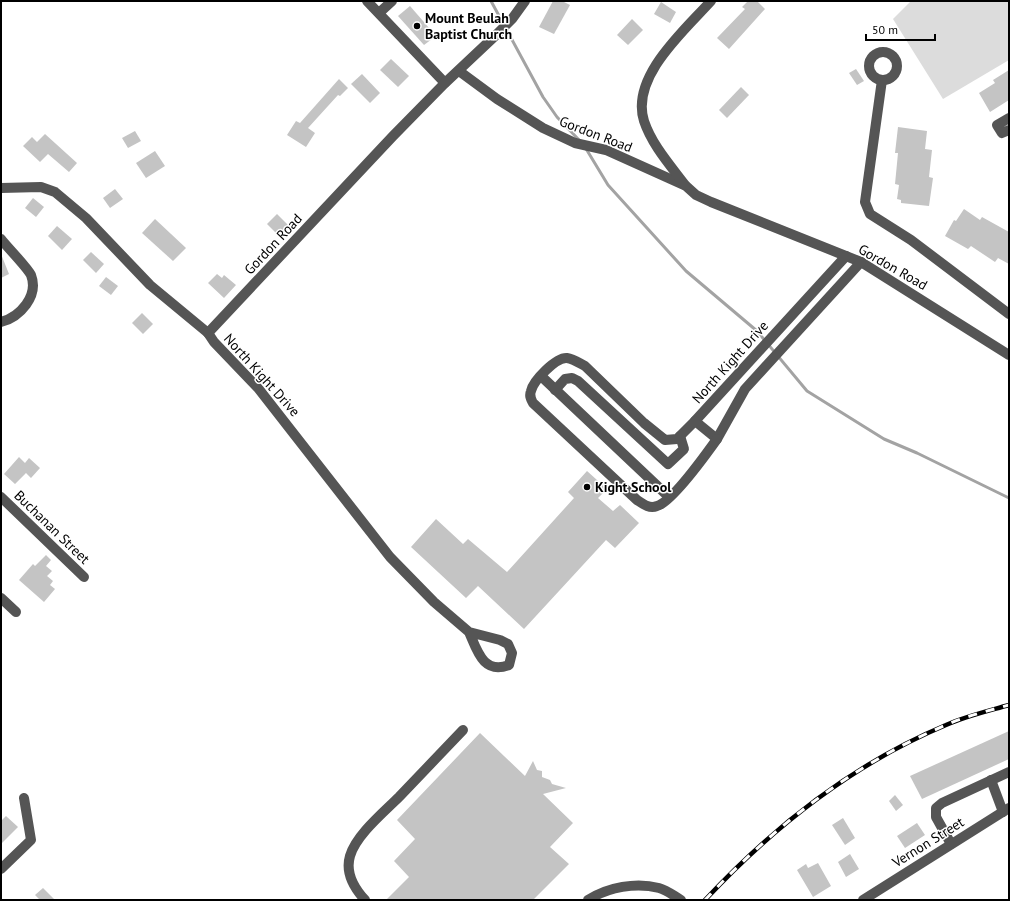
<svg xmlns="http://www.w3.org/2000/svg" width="1010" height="901" font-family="'PT Sans',sans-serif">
	<rect width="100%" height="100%" fill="#fff"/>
	<polygon fill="#dcdcdc" points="911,1 1009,1 1009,60 943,99 893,19"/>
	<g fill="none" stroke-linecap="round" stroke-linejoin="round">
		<g stroke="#a3a3a3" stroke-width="3">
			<polyline points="491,1 543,97 557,117 580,141"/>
			<polyline points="585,147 608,185 686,271 757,331 807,391 884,439 917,453 1009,498"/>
		</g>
	</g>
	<g fill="#c4c4c4">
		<polygon points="553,1 562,1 570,5 554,34 539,27"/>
		<polygon points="748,1 757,1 765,9 729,49 717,38 745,9 742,7"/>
		<polygon points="661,2 676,12 670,23 654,14"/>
		<polygon points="410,6 436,36 424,45 398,16"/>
		<polygon points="632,19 643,30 628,45 617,35"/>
		<polygon points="391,59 409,76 398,87 380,70"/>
		<polygon points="856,69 864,81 857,85 849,73"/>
		<polygon points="1009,70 1009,100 990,112 979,93 995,83 993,80"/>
		<polygon points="362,74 380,93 370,103 351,84"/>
		<polygon points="339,79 348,88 340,96 338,95 308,128 315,133 306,147 287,135 296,121 300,123"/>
		<polygon points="741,87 749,95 727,118 719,110"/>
		<polygon points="898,127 927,131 925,149 932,150 929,177 933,178 929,206 901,203 901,200 897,199 899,185 895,184 898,153 895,153"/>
		<polygon points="135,131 141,141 128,148 122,138"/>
		<polygon points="45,134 77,163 69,172 48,154 40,162 23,146 32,137 37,142"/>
		<polygon points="155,151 165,166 146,178 136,163"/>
		<polygon points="115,189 123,199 110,208 103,198"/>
		<polygon points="33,198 44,207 36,217 25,208"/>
		<polygon points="964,209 980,220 982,217 1009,232 1009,264 998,258 995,262 971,246 968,249 945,236 954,220 956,221"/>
		<polygon points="277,214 288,225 278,235 267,224"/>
		<polygon points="155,219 186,248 173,261 142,233"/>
		<polygon points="57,226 72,239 62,250 48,236"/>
		<polygon points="91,252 104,264 96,273 83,260"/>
		<polygon points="1,254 9,274 1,278"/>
		<polygon points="217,274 222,278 224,275 236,285 224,298 208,283"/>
		<polygon points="106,277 118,286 111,295 99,286"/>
		<polygon points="142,313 153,324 143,334 132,323"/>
		<polygon points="19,457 25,463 29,458 40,468 31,478 26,473 15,484 4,474"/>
		<polygon points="587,471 607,489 598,498 613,511 620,505 639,523 615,548 606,540 524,629 478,586 466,598 411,547 436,519 463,544 468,539 507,572 574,498 568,492"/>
		<polygon points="46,555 51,560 46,566 52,571 47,576 53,581 50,585 55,589 44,602 19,580 33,564 35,566"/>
		<polygon points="1009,731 1009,759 922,799 910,776"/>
		<polygon points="480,733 525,776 533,761 537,770 542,771 542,777 550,780 552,784 566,788 543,794 573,823 550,847 569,864 533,900 386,900 409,877 394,861 415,839 397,820"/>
		<polygon points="895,795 903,805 896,811 889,801"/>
		<polygon points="6,816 18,827 1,844 1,821"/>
		<polygon points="843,818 855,838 845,845 832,825"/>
		<polygon points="917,823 925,835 905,848 897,836"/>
		<polygon points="850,854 859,869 846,877 838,862"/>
		<polygon points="818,863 831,886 813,897 797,870 806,864 808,868"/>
		<polygon points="43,888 55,900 40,900 35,895"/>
	</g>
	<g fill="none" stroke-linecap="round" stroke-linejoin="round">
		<g stroke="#555" stroke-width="10">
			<polyline points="367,1 445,83"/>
			<polyline points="379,13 392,1"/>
			<circle cx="883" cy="66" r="14"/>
			<polyline points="459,71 497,99 543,128 575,143 606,150 686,186 696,195 711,202 861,262 1009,355"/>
			<polyline points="882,80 865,202 870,214 911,240 1009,314"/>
			<polyline points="1009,118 997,125 1002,133 1009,130"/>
			<path d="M685 185C670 165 652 145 644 121 630 77 685 30 711 1"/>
			<path d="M1 188 41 187 55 192 86 218 150 285 208 333 214 342 258 388 390 557 434 602 469 632 500 640 508 644 512 653 509 665C483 675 477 650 469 632"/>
			<path d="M1 239C8 248 27 267 31 275 39 296 20 317 1 322"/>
			<polyline points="846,256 695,421 717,439 745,389 861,262"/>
			<polyline points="208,333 393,136 445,83 496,35 512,19 525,1"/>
			<polyline points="541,376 669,497"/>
			<polyline points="555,390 565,379 572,378 578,381 668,464 684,449 680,436"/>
			<path d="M695 421 677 439 665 440 644 423 585 366C579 363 574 359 567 358 556 357 533 381 531 391 529 396 531 399 533 403L637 500C643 504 649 509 657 506 672 502 707 453 717 439"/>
			<polyline points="1,497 84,577"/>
			<polyline points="1,598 16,612"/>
			<polyline points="991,780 1003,812"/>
			<polyline points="951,844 936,817 936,808 942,803 1009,772"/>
			<polyline points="1,869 31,840 24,798"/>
			<path d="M365 900C354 888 345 873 350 856 356 835 384 812 399 797 420 775 442 752 463 730"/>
			<path d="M588 900C608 887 636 882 659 888 667 890 674 896 681 900"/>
			<polyline points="863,900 1009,808"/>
		</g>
		<g stroke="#000" stroke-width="4.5">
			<path id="rail" d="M705 900C773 827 853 764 946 725 966 716 988 711 1009 705"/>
		</g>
		<use href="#rail" stroke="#fff" stroke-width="3" stroke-dasharray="9" stroke-linecap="butt"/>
	</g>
	<g fill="#000" stroke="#fff" stroke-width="1.5">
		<circle cx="417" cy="26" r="4"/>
		<circle cx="587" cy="487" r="4"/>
	</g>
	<g text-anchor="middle" stroke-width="3" stroke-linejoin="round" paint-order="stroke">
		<g font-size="14" font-weight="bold" fill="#000" stroke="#fff" text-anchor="start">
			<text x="425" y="23">Mount Beulah<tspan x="425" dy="16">Baptist Church</tspan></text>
			<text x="595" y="492">Kight School</text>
		</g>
		<g font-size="14" fill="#000" stroke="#fff">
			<text transform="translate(596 134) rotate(21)" y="5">Gordon Road</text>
			<text transform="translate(273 244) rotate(-47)" y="5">Gordon Road</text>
			<text transform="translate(893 267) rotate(30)" y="5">Gordon Road</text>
			<text transform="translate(730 362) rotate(-48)" y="5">North Kight Drive</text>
			<text transform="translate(262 375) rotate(48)" y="5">North Kight Drive</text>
			<text transform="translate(52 527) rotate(44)" y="5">Buchanan Street</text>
			<text transform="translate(928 842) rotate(-32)" y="5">Vernon Street</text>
		</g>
	</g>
	<rect width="1010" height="901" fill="none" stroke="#000000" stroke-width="4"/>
	<path d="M866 34v6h69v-6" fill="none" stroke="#000000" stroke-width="2"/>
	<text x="872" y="34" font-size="12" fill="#000000" stroke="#ffffff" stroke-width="3" paint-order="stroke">50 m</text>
</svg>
